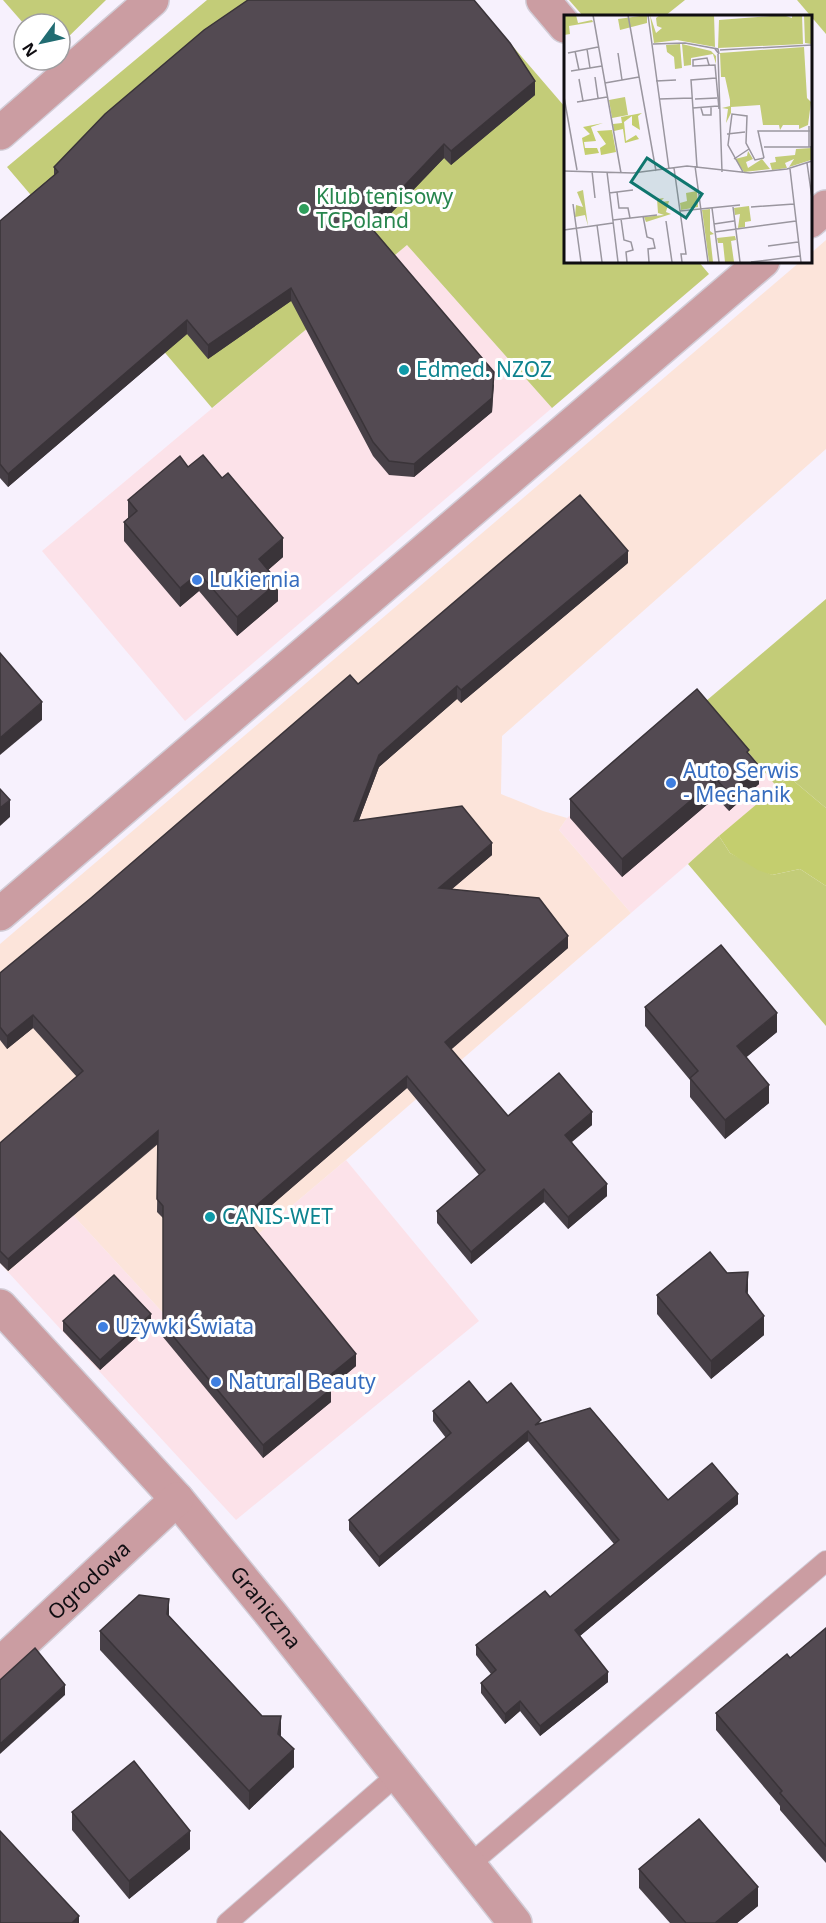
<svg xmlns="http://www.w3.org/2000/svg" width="826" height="1923" font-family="'Noto Sans',sans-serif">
	<rect width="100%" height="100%" fill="#f7f1fd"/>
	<g fill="#fce2e9">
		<polygon points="407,245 552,408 185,721 42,551"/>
		<polygon points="706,701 777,787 631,913 559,830 567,818"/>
		<polygon points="346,1160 479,1321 236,1520 8,1272 73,1215 164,1314"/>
	</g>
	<polygon fill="#fce4da" points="826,240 826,449 502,736 501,794 543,811 567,818 559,830 631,913 346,1160 164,1314 73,1215 8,1272 0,1263 0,944 801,261 810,261 810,254"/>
	<g fill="#c3cc78">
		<polygon points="3,0 106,0 60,45 60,24 24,24"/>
		<polygon points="207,0 473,0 565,107 565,261 698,261 709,274 552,408 407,245 212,408 7,167"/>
		<polygon points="569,0 685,0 665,16 583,16"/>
		<polygon points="797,0 826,0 826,34"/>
		<polygon points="826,599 826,808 789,777 777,787 706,701"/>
		<polygon points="719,836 730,853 772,875 800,869 826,886 826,1026 688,864"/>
	</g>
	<polygon fill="#c4ce6e" points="789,777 826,808 826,886 800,869 772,875 758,870 730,853 719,836"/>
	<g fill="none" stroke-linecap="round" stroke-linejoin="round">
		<g stroke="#d2cdd7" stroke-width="22">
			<g id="service">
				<polyline points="469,1865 826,1561"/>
				<polyline points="227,1923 397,1775"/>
			</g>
		</g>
		<g stroke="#d2cdd7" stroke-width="36">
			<g id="minor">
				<polyline points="543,0 565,26"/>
				<polyline points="0,133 152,0"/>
				<polyline points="810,221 826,207"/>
				<polyline points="0,914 763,261"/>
				<path id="s1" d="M0 1306 177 1499 271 1614 515 1923"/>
				<path id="s2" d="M0 1664 177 1499"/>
			</g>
		</g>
		<use href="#service" stroke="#cb9da2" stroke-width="20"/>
		<use href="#minor" stroke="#cb9da2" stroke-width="33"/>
	</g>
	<g fill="#474047">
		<polygon points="535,95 451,165 444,158 374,231 494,385 492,412 414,477 389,475 373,456 291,301 208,359 187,334 8,487 0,478 0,221 54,175 54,167"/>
		<polygon points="188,467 283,557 268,570 278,601 237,636 199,591 180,607 124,541 124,522 128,518 128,500"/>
		<polygon points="628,563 461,703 457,699 379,767 359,820 492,855 452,889 568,948 451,1049 508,1116 592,1125 572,1142 607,1196 568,1229 544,1202 471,1264 437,1223 437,1211 479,1175 407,1088 250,1224 356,1366 330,1388 331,1402 263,1458 163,1337 163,1218 157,1212 158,1144 8,1271 0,1263 0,1143 77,1077 33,1028 7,1049 0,1040 0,973 358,684"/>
		<polygon points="749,754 759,784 729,811 716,797 622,877 570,818 570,799"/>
		<polygon points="645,1007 777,1032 746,1057 769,1103 725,1139 690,1097 690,1080 645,1026"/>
		<polygon points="727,1273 748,1290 747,1295 764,1335 711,1379 657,1314 657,1295"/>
		<polygon points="63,1321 151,1324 100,1370 63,1331"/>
		<polygon points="487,1403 541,1423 668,1500 738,1504 580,1636 608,1682 540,1736 520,1711 505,1724 481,1693 481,1683 491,1674 476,1655 476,1645 550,1597 614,1544 528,1441 379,1567 349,1530 349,1520 446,1438 433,1421 433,1411"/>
		<polygon points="169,1616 280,1736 294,1767 249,1810 100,1650 100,1631"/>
		<polygon points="826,1628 826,1863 780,1810 780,1806 716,1730 716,1713 790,1658"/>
		<polygon points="72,1812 190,1849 129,1899 72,1830"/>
		<polygon points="639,1869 758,1906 737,1923 670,1923 639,1888"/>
	</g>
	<g fill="#3a3439">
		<polygon points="535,81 535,95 451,165 451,151"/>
		<polygon points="444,144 444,158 368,237 368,224"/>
		<polygon points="291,288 291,301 208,359 208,345"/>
		<polygon points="187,320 187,334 8,487 8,474"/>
		<polygon points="494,372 492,412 414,477 414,464"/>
		<polygon points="283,538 283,557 259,578 259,559"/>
		<polygon points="628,551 628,563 461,703 461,690"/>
		<polygon points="199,573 199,591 180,607 180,588"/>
		<polygon points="278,582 278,601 237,636 237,617"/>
		<polygon points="457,686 457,699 379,767 354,833 354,821 379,755"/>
		<polygon points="42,702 42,720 0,755 0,738"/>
		<polygon points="759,766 759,784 729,811 729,793"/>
		<polygon points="716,779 716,797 622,877 622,859"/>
		<polygon points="10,800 10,817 0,826 0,808"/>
		<polygon points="492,843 492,855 439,900 439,888"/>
		<polygon points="568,936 568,948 445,1055 445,1042"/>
		<polygon points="777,1013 777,1032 737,1065 737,1046"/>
		<polygon points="33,1015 33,1028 7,1049 7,1036"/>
		<polygon points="407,1076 407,1088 244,1229 244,1216"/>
		<polygon points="769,1085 769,1103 725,1139 725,1120"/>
		<polygon points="592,1112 592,1125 565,1147 565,1135"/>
		<polygon points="158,1131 158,1143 8,1271 8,1259"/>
		<polygon points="607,1184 607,1196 568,1229 568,1217"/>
		<polygon points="544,1189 544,1202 471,1264 471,1252"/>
		<polygon points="748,1272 748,1290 746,1311 746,1292"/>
		<polygon points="151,1314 151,1324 100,1370 100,1360"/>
		<polygon points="764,1316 764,1335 711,1379 711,1361"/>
		<polygon points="356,1354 356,1366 324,1393 324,1380"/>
		<polygon points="331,1389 331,1402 263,1458 263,1445"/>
		<polygon points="528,1431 528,1441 379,1567 379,1557"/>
		<polygon points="738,1494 738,1504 575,1640 575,1630"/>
		<polygon points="169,1599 169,1618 167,1614"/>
		<polygon points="608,1672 608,1682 540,1736 540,1726"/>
		<polygon points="65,1685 65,1695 0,1754 0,1744"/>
		<polygon points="520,1701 520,1711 505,1724 505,1714"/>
		<polygon points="281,1716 281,1735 278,1752 278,1734"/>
		<polygon points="294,1749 294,1767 249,1810 249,1791"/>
		<polygon points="190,1831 190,1849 129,1899 129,1881"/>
		<polygon points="758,1887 758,1906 737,1923 715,1923"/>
		<polygon points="79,1916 79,1923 72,1923"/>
	</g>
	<g fill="#534a52" stroke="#3a3439" stroke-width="1.5">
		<polygon points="248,0 474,0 510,43 535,81 451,151 444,144 368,224 494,372 492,398 414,464 389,461 373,442 291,288 208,345 187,320 8,474 0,464 0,221 58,172 54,167 105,114 204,30"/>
		<polygon points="203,455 222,478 228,473 283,538 259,559 278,582 237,617 199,573 180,588 124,522 137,511 128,500 180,456 188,467"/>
		<polygon points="580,495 628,551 461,690 457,686 379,755 354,821 462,806 492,843 439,888 539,898 568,936 445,1042 508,1116 559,1073 592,1112 565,1135 607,1184 568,1217 544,1189 471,1252 437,1211 485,1170 407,1076 244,1216 356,1354 324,1380 331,1389 263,1445 163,1324 163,1206 157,1199 158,1131 8,1259 0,1251 0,1143 83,1071 33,1015 7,1036 0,1027 0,973 91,898 350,675 358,684"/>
		<polygon points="0,653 42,702 0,738"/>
		<polygon points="697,689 749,750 747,752 759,766 729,793 716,779 622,859 570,799"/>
		<polygon points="0,789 10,800 0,808"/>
		<polygon points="721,945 777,1013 737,1046 769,1085 725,1120 690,1078 698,1071 645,1007"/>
		<polygon points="710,1252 727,1273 748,1272 746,1292 764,1316 711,1361 657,1295"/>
		<polygon points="114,1275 151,1314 100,1360 63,1321"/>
		<polygon points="469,1381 487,1403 511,1383 541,1420 535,1425 590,1408 668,1500 712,1463 738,1494 575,1630 608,1672 540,1726 520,1701 505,1714 481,1683 496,1670 476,1645 545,1591 550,1597 619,1540 528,1431 379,1557 349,1520 451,1433 433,1411"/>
		<polygon points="139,1595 169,1599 167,1614 262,1716 281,1716 278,1734 294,1749 249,1791 100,1631"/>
		<polygon points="826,1628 826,1846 780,1793 782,1791 716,1713 787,1654 790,1658"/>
		<polygon points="35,1648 65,1685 0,1744 0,1680"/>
		<polygon points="134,1761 190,1831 129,1881 72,1812"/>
		<polygon points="699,1819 758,1887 715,1923 686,1923 639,1869"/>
		<polygon points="0,1831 79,1916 72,1923 0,1923"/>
	</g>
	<circle fill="#2e9e5b" stroke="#fff" stroke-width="2" cx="304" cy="209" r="6"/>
	<g fill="#0f9aa8" stroke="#fff" stroke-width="2">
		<circle cx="404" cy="370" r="6"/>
		<circle cx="210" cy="1217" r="6"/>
	</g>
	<g fill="#3f7fe0" stroke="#fff" stroke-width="2">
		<circle cx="197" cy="580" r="6"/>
		<circle cx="671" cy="783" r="6"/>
		<circle cx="103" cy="1327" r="6"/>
		<circle cx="216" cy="1382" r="6"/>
	</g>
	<g text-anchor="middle" stroke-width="6" stroke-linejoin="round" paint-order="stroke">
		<g font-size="21" fill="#27864d" stroke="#fff" text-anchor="start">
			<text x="316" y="204">Klub tenisowy<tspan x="316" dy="24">TCPoland</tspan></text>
		</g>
		<g font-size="21" fill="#0d838f" stroke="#fff" text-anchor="start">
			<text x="416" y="377">Edmed. NZOZ</text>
			<text x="222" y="1224">CANIS-WET</text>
		</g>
		<g font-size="21" fill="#366cbe" stroke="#fff" text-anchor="start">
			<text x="209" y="587">Lukiernia</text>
			<text x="683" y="778">Auto Serwis<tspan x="683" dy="24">- Mechanik</tspan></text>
			<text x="115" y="1334">Używki Świata</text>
			<text x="228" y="1389">Natural Beauty</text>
		</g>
		<g font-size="21" fill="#0f0d11" stroke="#fff">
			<text dy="7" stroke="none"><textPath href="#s2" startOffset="122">Ogrodowa</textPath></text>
			<text dy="7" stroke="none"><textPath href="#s1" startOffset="402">Graniczna</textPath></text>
		</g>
	</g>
	<g transform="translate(564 15)">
		<rect width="248" height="248" fill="#f7f1fd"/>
		<path d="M0 0H12L14 8 28 5 29 7 5 11 6 19 0 20ZM83 0V8L56 15 54 4ZM86 0 92 18 98 13 93 11 92 3 96 0H150L151 32 113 25 90 28ZM219 0 228 3V0H238L239 29 154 33 155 5ZM240 0H247V29L241 28ZM116 29 118 53 111 54 110 42 103 37 102 30ZM118 29 147 36 152 41V49L149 39 127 43V50L120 51ZM240 32 243 83 247 87 244 110 235 114V110H219L216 115 215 110H199L196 90 167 92V98L162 108 164 94 158 93 166 91V85L161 62H157L156 38ZM61 82 64 100 48 103 45 85ZM247 133V145L225 152 230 144 221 148 223 153 208 155 206 148 212 147 211 142 231 140 232 134ZM184 136 189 144 182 147 184 153 198 144 206 154 180 157 171 144 183 141ZM19 175 24 211 21 200 11 202 12 190 19 192 13 177ZM133 176 134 192 117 195 116 188 123 186 122 178ZM100 183 96 187 105 186 102 197 107 199 82 207 80 202 100 200 94 198 93 184ZM185 191 187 206 181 207V212L174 213 176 199 171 200 170 193ZM146 194V216L150 219 146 220 149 247H145L138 195ZM171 221 172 225 167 226 170 247H161L159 228H154L153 223Z" fill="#c3cc78"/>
		<path d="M78 98 74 101 76 115 68 110V101L60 107 62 126 72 120 75 124 61 128 59 114 50 116 49 109 58 108 57 102ZM39 108 27 112 32 126 20 127 21 133H33L35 138 21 140 18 123 26 119 19 112ZM48 115 52 137 37 140 36 133 42 129 33 116Z" fill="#c4ce6e"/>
		<path fill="none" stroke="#9a969f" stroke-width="1.5" d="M29 0 57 158M64 0 92 156M84 0 105 154M89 29 121 28 154 34 155 39 151 34M23 34 26 53M156 35 248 30M11 36 15 55M4 38 34 32M54 38 58 65M154 39 158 157M145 50 143 43 129 45V51L151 50 155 94M7 56 38 51M31 62 34 83M15 64 19 86M92 66 112 65M41 68 75 62M0 82 13 155M95 84 128 83M131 84 153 83M13 87 43 82M129 93 154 91M137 93 139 100H147V92M245 111V132M163 119 181 117M200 132H248M200 143 194 116H246M170 144 185 134M243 148 248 183M131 151 144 247M133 152 127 65 152 63M110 153 122 239H117L118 247M226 154 237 247M0 156 69 158 123 151 186 158 223 154 248 146M28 156 31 183M43 157 54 247M179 157 164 130 168 99 183 101 182 128 191 145 200 143M53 177 55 193H64L66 203M45 178 69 175M9 189 17 247M169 192 176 247M187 192 230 189M148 193 155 247M116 196 176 190M79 201 83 222 89 224 91 233 84 234 85 247M57 204 60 225 67 227 69 235 62 237 63 247M49 205 93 200M102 206 108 247M150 209 170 206M33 210 38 247M0 215 49 208M151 217 232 206M204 231 234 227M187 247 236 241"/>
		<path fill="#0f766e" fill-opacity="0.15" stroke="#0f766e" stroke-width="3" d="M83 143 138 179 122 203 67 167Z"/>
		<rect width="248" height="248" fill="none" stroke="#0f0d11" stroke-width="3"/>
	</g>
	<g transform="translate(42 42) rotate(237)"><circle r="28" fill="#ffffff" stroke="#9f9ea0" stroke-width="1.5"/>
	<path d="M0-4.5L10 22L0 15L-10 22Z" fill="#216c72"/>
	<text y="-9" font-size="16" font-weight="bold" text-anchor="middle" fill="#0f0d11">N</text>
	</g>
</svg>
